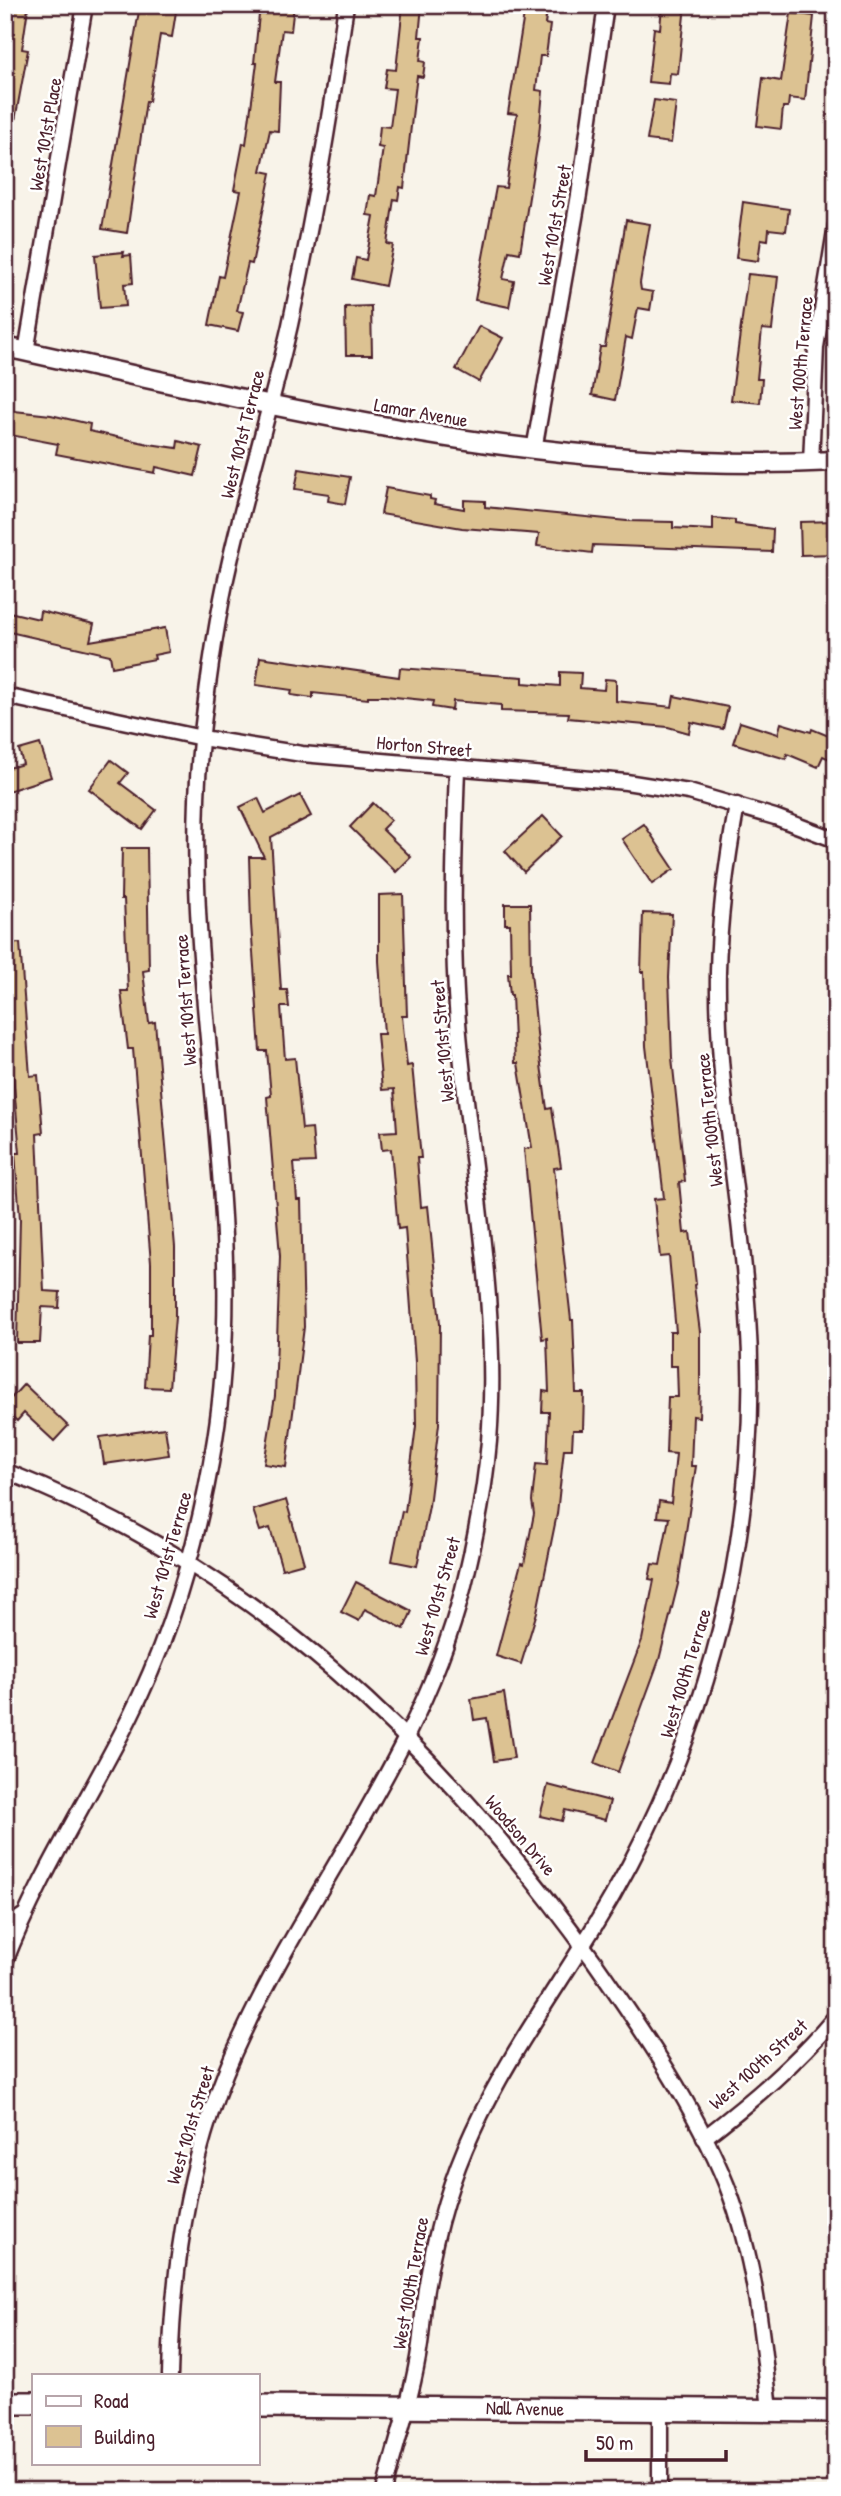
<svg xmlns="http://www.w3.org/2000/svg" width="841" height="2496" font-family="'Patrick Hand',sans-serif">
	<rect width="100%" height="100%" fill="#f8f3e9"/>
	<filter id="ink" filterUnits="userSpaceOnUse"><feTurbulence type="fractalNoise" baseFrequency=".0143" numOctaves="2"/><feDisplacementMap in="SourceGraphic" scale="14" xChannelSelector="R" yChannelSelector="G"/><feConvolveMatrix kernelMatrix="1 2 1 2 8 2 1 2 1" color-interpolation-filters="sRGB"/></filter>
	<g filter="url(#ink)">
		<g fill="#dcc292" stroke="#4a1f2b" stroke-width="2">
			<polygon points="5,5 28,8 22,49 28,50 14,126 5,125"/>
			<polygon points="140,5 177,5 172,37 160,35 149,101 146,101 127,233 102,229"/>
			<polygon points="260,5 294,5 291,31 282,30 275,82 280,82 278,131 270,130 261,171 271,173 252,264 248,263 237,311 243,312 238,331 209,325 219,276 223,277 241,191 234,190 243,143 246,144 257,63 254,63"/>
			<polygon points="403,5 422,5 419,37 423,37 420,61 425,62 423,77 417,76 415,91 404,188 400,187 398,200 394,199 387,244 393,245 385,286 352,279 356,258 366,260 374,216 367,215 370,195 376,196 383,148 378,147 380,126 390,127 395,89 384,88 387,69 396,70"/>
			<polygon points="662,5 685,5 678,74 670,73 669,84 648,82 654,28 660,29"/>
			<polygon points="525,8 547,11 545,24 550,25 546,56 540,56 536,90 543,91 539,135 520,253 509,251 503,279 514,281 509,307 475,300 496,187 506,188 517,114 508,113"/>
			<polygon points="791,13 814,16 805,100 789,98 788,107 783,107 781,129 757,126 763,78 781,81"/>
			<polygon points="654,100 676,103 671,143 647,140"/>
			<polygon points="743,202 789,209 786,231 769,229 768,240 761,239 758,261 736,258"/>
			<polygon points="626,220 650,224 640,283 641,290 653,292 650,310 638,308 632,339 626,337 615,400 592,395 600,347 605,347"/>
			<polygon points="124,252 123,256 131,255 133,283 124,284 126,306 100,308 95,255"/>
			<polygon points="748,274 778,277 772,330 762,329 757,379 762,379 760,403 731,400"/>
			<polygon points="371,306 372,355 346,355 345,307"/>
			<polygon points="479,326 503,338 479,382 456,369"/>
			<polygon points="5,410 51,415 90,424 89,431 149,444 177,448 178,441 202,447 195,476 156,467 155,473 56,454 58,444 5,434"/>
			<polygon points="299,469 350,477 345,504 328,501 329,494 295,489"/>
			<polygon points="386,488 430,496 430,499 435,500 434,504 464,509 464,500 485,501 485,507 627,521 673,522 673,528 713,530 713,518 735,520 735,524 773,529 772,552 593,545 592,553 537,546 539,534 462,528 381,514"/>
			<polygon points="836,521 836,554 801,555 800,522"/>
			<polygon points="5,611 39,619 40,611 94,624 90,641 165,628 169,652 154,655 155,659 112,667 110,655 5,631"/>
			<polygon points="260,657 399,677 400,668 523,677 523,683 560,686 560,672 581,673 580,688 604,690 605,679 616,680 616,701 672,707 674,696 728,707 723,729 691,722 689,733 668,727 568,718 569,713 501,711 501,705 453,701 452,710 432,707 433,701 385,696 368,696 368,699 313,693 313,698 291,695 292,690 256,685"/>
			<polygon points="740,722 778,734 781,723 811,732 812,729 836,739 836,762 823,756 818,767 787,754 786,759 733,743"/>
			<polygon points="40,744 51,777 5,792 5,769 23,764 19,750"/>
			<polygon points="111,760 128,773 120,783 156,810 142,829 89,789"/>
			<polygon points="300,795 311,816 271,837 281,990 287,990 289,1007 281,1007 285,1059 295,1058 302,1129 312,1128 315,1162 294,1163 297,1200 301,1200 304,1327 286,1467 264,1464 275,1396 280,1256 267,1097 271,1096 267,1051 260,1051 251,924 249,857 264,857 240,807 258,798 265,813"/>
			<polygon points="373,803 391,820 382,829 411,857 396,872 350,827"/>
			<polygon points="543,816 562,836 524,872 505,851"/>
			<polygon points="644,824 674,869 652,884 622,839"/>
			<polygon points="122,848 147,848 149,970 143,971 149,1023 155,1022 175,1247 175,1317 169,1388 145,1387 148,1335 151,1335 151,1263 133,1049 128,1049 121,991 128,991 124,899 121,899"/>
			<polygon points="403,894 407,1016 402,1016 407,1066 412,1065 421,1158 417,1158 421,1207 428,1206 440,1324 439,1424 429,1506 417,1566 392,1561 402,1511 405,1512 416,1426 415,1362 405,1228 398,1229 391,1149 382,1150 380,1132 397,1131 394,1089 382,1090 377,1034 384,1034 379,961 379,895"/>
			<polygon points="505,904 530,904 531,972 538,1043 547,1109 552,1108 561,1167 554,1168 571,1320 573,1320 576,1393 584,1393 583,1430 573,1430 572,1449 564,1449 557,1514 537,1612 521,1664 496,1656 521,1563 524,1564 534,1514 532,1501 536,1464 547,1465 549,1412 542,1412 543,1391 549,1392 547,1338 542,1339 524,1149 532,1148 518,1063 515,1063 512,995 510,995 508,974 511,974 510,924 505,924"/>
			<polygon points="643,913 672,914 669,978 672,1058 685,1181 679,1182 684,1233 690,1232 696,1284 694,1285 700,1332 700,1387 699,1417 693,1416 691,1466 696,1466 678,1584 659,1660 618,1772 595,1763 642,1640 654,1580 649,1579 652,1564 660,1565 669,1518 657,1517 659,1501 671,1503 676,1454 666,1453 668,1397 678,1397 677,1366 670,1366 670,1332 676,1332 669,1256 660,1257 654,1199 664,1198 646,1046 644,972 641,972"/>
			<polygon points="20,943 30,1076 38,1075 43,1133 37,1134 44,1291 60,1292 59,1308 42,1307 40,1343 17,1343 20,1219 15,1153 20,1153 12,1064 7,1065 5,944"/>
			<polygon points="24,1384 68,1426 54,1441 24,1413 17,1421 5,1410 5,1405"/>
			<polygon points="165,1428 169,1455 104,1464 100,1437"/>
			<polygon points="286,1500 304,1563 282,1569 270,1528 260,1531 253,1510"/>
			<polygon points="356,1582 412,1611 404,1629 365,1609 359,1621 341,1612"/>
			<polygon points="504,1693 514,1758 494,1761 487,1718 474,1720 471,1699"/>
			<polygon points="548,1785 610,1801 605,1820 565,1810 562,1821 540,1816"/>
		</g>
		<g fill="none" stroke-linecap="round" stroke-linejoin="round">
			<g stroke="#4a1f2b" stroke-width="19">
				<g id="minor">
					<polyline points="26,352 85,5"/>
					<polyline points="534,450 579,195 606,5"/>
					<polyline points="811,463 816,347 836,225"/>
					<polyline points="5,696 202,738 302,754 626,782 689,792 775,817 836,840"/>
					<path d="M5 1471C258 1570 437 1744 594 1961 643 2031 695 2106 727 2186 755 2258 762 2333 770 2410"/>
					<polyline points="5,1928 23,1916"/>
					<path d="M5 1962C38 1877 88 1800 129 1719 173 1632 200 1534 215 1439 252 1206 177 974 201 741 208 680 216 620 230 561 248 482 272 404 290 325 313 219 331 112 346 5"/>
					<path d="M704 2138C752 2101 797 2063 836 2016"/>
					<path d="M170 2375C173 2256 191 2141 243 2033 313 1883 421 1753 463 1589 475 1541 485 1490 489 1441 500 1301 469 1160 458 1022 451 937 454 854 457 769"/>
					<path d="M384 2491C396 2443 413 2394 420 2345 423 2324 423 2303 427 2283 436 2230 450 2180 473 2131 511 2048 568 1974 613 1895 670 1795 711 1685 733 1572 748 1489 754 1400 748 1316 741 1202 716 1087 718 972 719 915 727 860 737 805"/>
					<polyline points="660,2491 660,2409"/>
				</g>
			</g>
			<g stroke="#4a1f2b" stroke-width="23">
				<path id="tertiary" d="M5 347C281 407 551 476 836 461"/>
			</g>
			<g stroke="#4a1f2b" stroke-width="26">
				<g id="secondary">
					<polyline points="5,2403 33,2403"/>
					<polyline points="257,2406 836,2411"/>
				</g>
			</g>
			<use href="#minor" stroke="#fff" stroke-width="14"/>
			<use href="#tertiary" stroke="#fff" stroke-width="18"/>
			<use href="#secondary" stroke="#fff" stroke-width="21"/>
		</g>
	</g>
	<g text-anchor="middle" stroke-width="5" stroke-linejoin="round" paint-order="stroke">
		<g font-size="19" fill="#4a1f2b" stroke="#fff">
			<text transform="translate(45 134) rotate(-80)" y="7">West 101st Place</text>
			<text transform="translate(554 225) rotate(-80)" y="7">West 101st Street</text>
			<text transform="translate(800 363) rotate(-85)" y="7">West 100th Terrace</text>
			<text transform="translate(421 412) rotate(10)" y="7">Lamar Avenue</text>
			<text transform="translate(242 434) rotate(-76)" y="7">West 101st Terrace</text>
			<text transform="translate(424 746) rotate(5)" y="7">Horton Street</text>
			<text transform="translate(185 1000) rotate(-94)" y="7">West 101st Terrace</text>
			<text transform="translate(442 1041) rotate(-95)" y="7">West 101st Street</text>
			<text transform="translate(709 1120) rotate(-96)" y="7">West 100th Terrace</text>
			<text transform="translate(167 1555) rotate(-74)" y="7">West 101st Terrace</text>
			<text transform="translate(437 1596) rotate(-74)" y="7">West 101st Street</text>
			<text transform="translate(685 1673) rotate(-73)" y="7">West 100th Terrace</text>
			<text transform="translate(521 1835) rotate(50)" y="7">Woodson Drive</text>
			<text transform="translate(758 2064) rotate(-42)" y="7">West 100th Street</text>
			<text transform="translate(190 2125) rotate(-73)" y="7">West 101st Street</text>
			<text transform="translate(410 2283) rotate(-80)" y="7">West 100th Terrace</text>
			<text transform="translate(525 2408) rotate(1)" y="7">Nall Avenue</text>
		</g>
	</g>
	<rect width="841" height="2496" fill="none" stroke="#fff" stroke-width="28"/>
	<rect x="14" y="14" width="813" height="2468" fill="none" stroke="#4a1f2b" stroke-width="2.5" filter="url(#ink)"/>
	<rect x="32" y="2374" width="228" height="91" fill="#ffffff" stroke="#b7a5aa" stroke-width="2"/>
	<rect x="46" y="2396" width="35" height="10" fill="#ffffff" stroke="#b7a5aa" stroke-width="2"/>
	<text x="94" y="2408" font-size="21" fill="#4a1f2b">Road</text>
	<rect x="46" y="2426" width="35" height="21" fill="#dcc292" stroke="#b7a5aa" stroke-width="2"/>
	<text x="94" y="2444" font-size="21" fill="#4a1f2b">Building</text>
	<path d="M586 2450v10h140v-10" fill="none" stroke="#4a1f2b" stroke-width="3.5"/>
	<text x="596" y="2450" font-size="21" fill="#4a1f2b" stroke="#ffffff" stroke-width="5" paint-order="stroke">50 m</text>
</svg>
